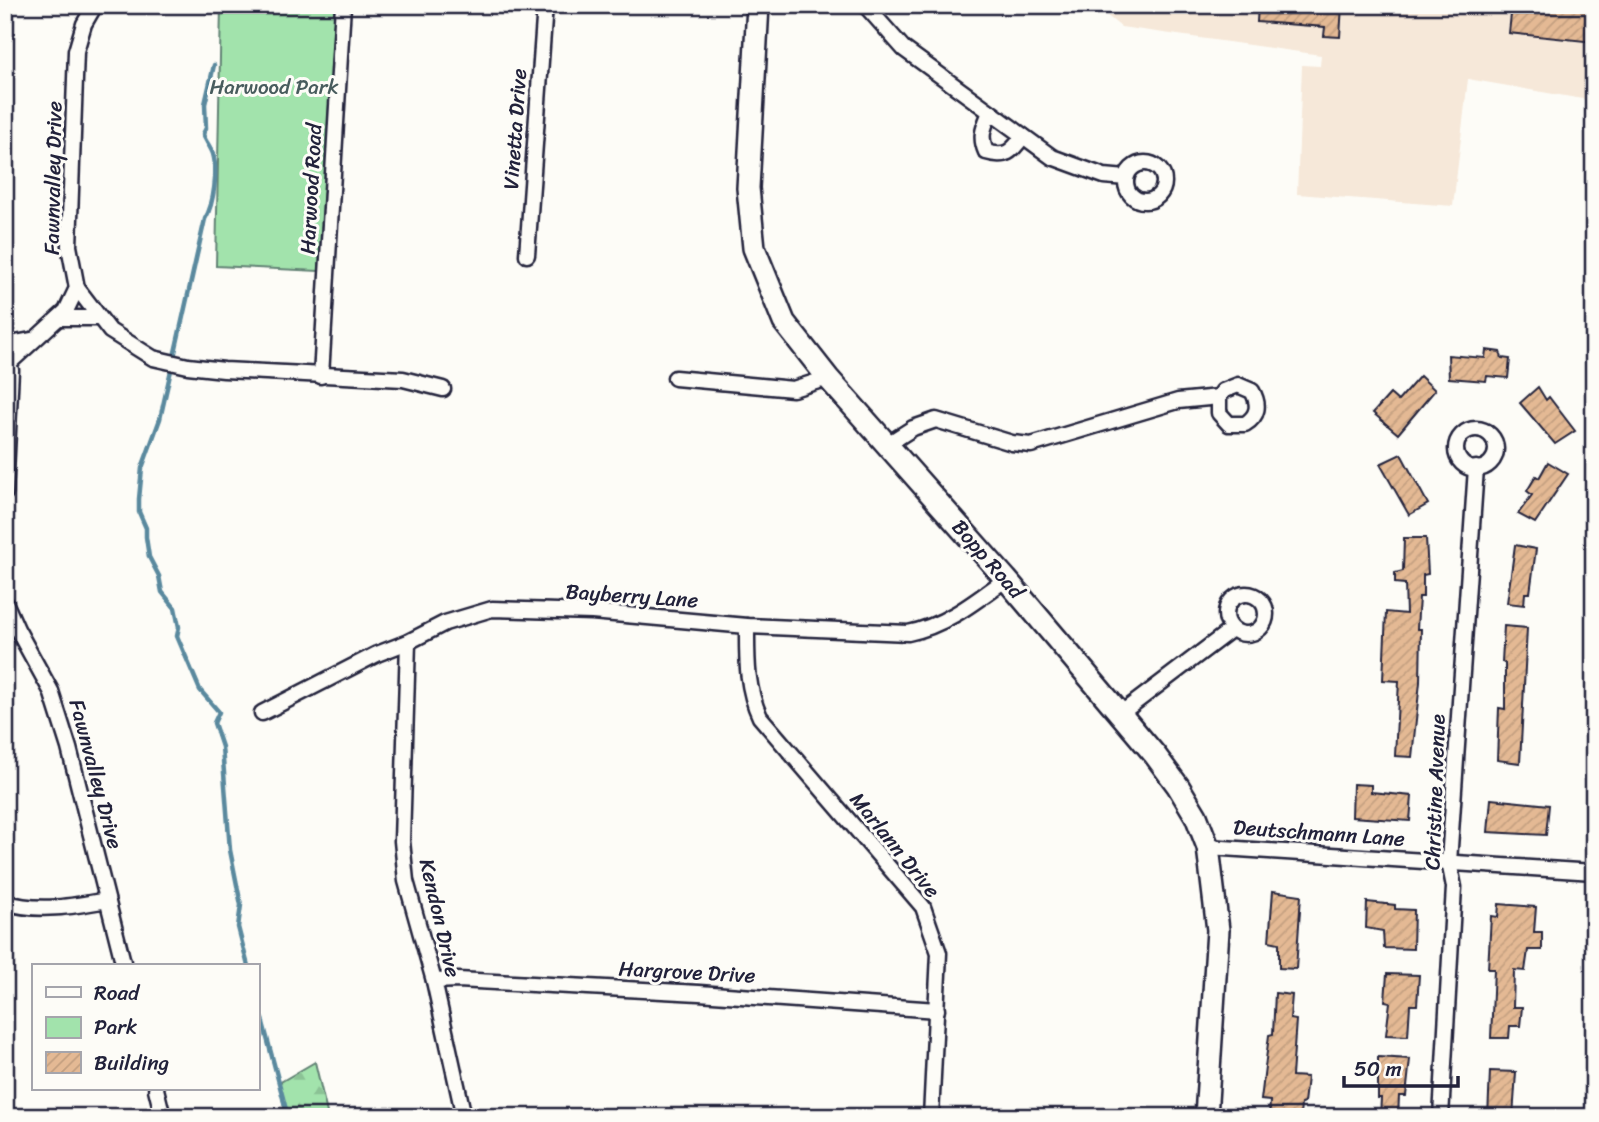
<svg xmlns="http://www.w3.org/2000/svg" width="1599" height="1122" font-family="Sriracha,sans-serif">
	<defs>
		<pattern id="forest-firs" width="22" height="20" patternUnits="userSpaceOnUse" patternTransform="scale(1.75)"><rect width="22" height="20" fill="#a2e3ac"/><path d="M5 1l3.5 6h-7zM16 11l3.5 6h-7z" fill="#8bc295"/></pattern>
		<pattern id="building-hatch" width="6" height="6" patternUnits="userSpaceOnUse" patternTransform="scale(1.75)"><rect width="6" height="6" fill="#e4b994"/><path d="M-1 1l2-2M0 6l6-6M5 7l2-2" fill="none" stroke="#c39f80"/></pattern>
	</defs>
	<rect width="100%" height="100%" fill="#fdfcf7"/>
	<filter id="ink" filterUnits="userSpaceOnUse"><feTurbulence type="fractalNoise" baseFrequency=".0143" numOctaves="2"/><feDisplacementMap in="SourceGraphic" scale="14" xChannelSelector="R" yChannelSelector="G"/><feConvolveMatrix kernelMatrix="1 2 1 2 8 2 1 2 1" color-interpolation-filters="sRGB"/></filter>
	<g filter="url(#ink)">
		<polygon fill="#f6e8d9" points="1094,5 1594,5 1594,101 1468,79 1453,206 1297,194 1302,65 1320,66 1321,55 1121,27"/>
		<polygon fill="url(#forest-firs)" stroke="#628274" stroke-width="2" points="315,1062 328,1117 286,1117 279,1083"/>
		<polygon fill="#a2e3ac" stroke="#628274" stroke-width="2" points="221,5 335,5 319,271 216,266"/>
		<g fill="none" stroke-linecap="round" stroke-linejoin="round">
			<g stroke="#5a899e" stroke-width="4.5">
				<path d="M214 65 205 104 206 128 203 134C205 141 211 147 213 154 218 171 214 204 205 219L160 419 142 468 139 499V512L146 528V537L149 557 159 576 162 592 175 608 179 627 177 636 200 690 219 712 214 723 222 747 230 850 241 905 238 927 248 966"/>
				<polyline points="257,1000 288,1117"/>
			</g>
		</g>
		<g fill="url(#building-hatch)" stroke="#22223b" stroke-width="2">
			<polygon points="1258,5 1342,5 1340,37 1324,36 1325,27 1257,22"/>
			<polygon points="1512,5 1594,5 1594,42 1509,33"/>
			<polygon points="1486,350 1500,352 1502,358 1510,359 1508,378 1487,376 1486,381 1449,378 1448,355 1485,358"/>
			<polygon points="1420,376 1435,390 1398,434 1373,413 1390,394 1398,401"/>
			<polygon points="1538,387 1546,400 1549,397 1575,431 1555,444 1520,403"/>
			<polygon points="1401,454 1428,504 1409,515 1380,464"/>
			<polygon points="1548,462 1568,474 1535,523 1518,514 1532,495 1527,491 1536,476 1539,478"/>
			<polygon points="1404,538 1426,538 1428,574 1423,575 1423,597 1419,597 1417,629 1421,629 1420,682 1412,757 1395,756 1399,681 1383,680 1386,612 1406,614 1405,584 1395,583 1395,573 1403,571"/>
			<polygon points="1515,545 1536,549 1530,593 1525,593 1524,605 1507,603"/>
			<polygon points="1504,626 1527,628 1520,763 1497,760 1499,708 1505,709 1505,663 1502,662"/>
			<polygon points="1353,784 1371,785 1371,792 1412,796 1410,821 1352,817"/>
			<polygon points="1491,799 1549,805 1546,835 1488,832"/>
			<polygon points="1273,891 1301,895 1296,969 1279,968 1279,943 1269,941"/>
			<polygon points="1367,902 1395,905 1395,909 1414,910 1413,949 1384,948 1383,931 1366,928"/>
			<polygon points="1499,904 1536,907 1534,932 1542,932 1542,950 1528,950 1525,971 1514,970 1513,1007 1522,1007 1520,1026 1510,1026 1509,1038 1491,1038 1494,969 1488,969 1491,916 1498,917"/>
			<polygon points="1387,974 1419,975 1417,1005 1410,1005 1408,1036 1386,1035 1390,1002 1385,1001"/>
			<polygon points="1275,993 1292,995 1290,1019 1296,1020 1292,1076 1307,1077 1304,1103 1301,1104 1300,1117 1269,1117 1270,1101 1261,1100 1269,1035 1273,1034"/>
			<polygon points="1378,1057 1410,1059 1406,1096 1399,1096 1398,1117 1380,1117 1381,1098 1378,1098"/>
			<polygon points="1490,1071 1516,1072 1513,1117 1488,1117"/>
		</g>
		<g fill="none" stroke-linecap="round" stroke-linejoin="round">
			<g stroke="#22223b" stroke-width="19">
				<g id="street">
					<polyline points="865,5 904,49 1052,157 1104,176 1126,178"/>
					<path d="M990 112C984 127 979 136 986 152 1006 158 1012 152 1023 136"/>
					<circle cx="1145" cy="182" r="19"/>
					<polyline points="527,255 545,5"/>
					<polyline points="77,288 110,331 153,358 188,366 224,370 403,379 443,389"/>
					<polyline points="59,318 98,318"/>
					<polyline points="5,345 31,340"/>
					<polyline points="321,376 343,5"/>
					<polyline points="675,378 793,389 828,378"/>
					<circle cx="1476" cy="449" r="20"/>
					<path d="M888 444 913 428 936 420 1012 443 1031 445 1178 401 1219 397 1223 391 1238 385 1252 391C1260 405 1258 416 1245 424H1229L1219 413V397"/>
					<polyline points="5,493 11,370 8,364 66,311 77,288 69,246 76,51 84,24 95,5"/>
					<circle cx="1246" cy="614" r="20"/>
					<polyline points="5,602 17,629 51,691 69,748 124,966"/>
					<path d="M747 626C747 658 746 687 760 717L923 907 939 953 931 1117"/>
					<polyline points="408,642 402,841 406,881 434,981 464,1117"/>
					<path d="M262 713 377 654 408 642 445 623 492 609 592 612 747 626 908 633C945 626 976 601 1006 579"/>
					<polyline points="1120,714 1232,629"/>
					<polyline points="1208,847 1594,872"/>
					<path d="M5 902C37 913 75 906 107 900"/>
					<polyline points="434,981 458,980 699,993 937,1010"/>
					<polyline points="156,1089 163,1117"/>
					<polyline points="1441,1117 1454,887 1449,862 1476,468"/>
				</g>
			</g>
			<g stroke="#22223b" stroke-width="26">
				<polyline id="secondary" points="758,5 748,188 754,248 784,322 828,378 1006,579 1155,755 1178,786 1196,816 1208,847 1218,930 1206,1117"/>
			</g>
			<use href="#street" stroke="#fdfcf7" stroke-width="14"/>
			<use href="#secondary" stroke="#fdfcf7" stroke-width="21"/>
		</g>
	</g>
	<g text-anchor="middle" stroke-width="6" stroke-linejoin="round" paint-order="stroke">
		<g font-size="21" fill="#485c5d" stroke="#fdfcf7">
			<text x="274" y="94">Harwood Park</text>
		</g>
		<g font-size="21" fill="#22223b" stroke="#fdfcf7">
			<text transform="translate(515 129) rotate(-86)" y="7">Vinetta Drive</text>
			<text transform="translate(53 178) rotate(-89)" y="7">Fawnvalley Drive</text>
			<text transform="translate(311 189) rotate(-87)" y="7">Harwood Road</text>
			<text transform="translate(988 559) rotate(49)" y="7">Bopp Road</text>
			<text transform="translate(632 596) rotate(4)" y="7">Bayberry Lane</text>
			<text transform="translate(96 774) rotate(75)" y="7">Fawnvalley Drive</text>
			<text transform="translate(1435 792) rotate(-88)" y="7">Christine Avenue</text>
			<text transform="translate(1319 833) rotate(4)" y="7">Deutschmann Lane</text>
			<text transform="translate(895 845) rotate(51)" y="7">Marlann Drive</text>
			<text transform="translate(440 918) rotate(77)" y="7">Kendon Drive</text>
			<text transform="translate(687 972) rotate(3)" y="7">Hargrove Drive</text>
		</g>
	</g>
	<rect width="1599" height="1122" fill="none" stroke="#fdfcf7" stroke-width="28"/>
	<rect x="14" y="14" width="1571" height="1094" fill="none" stroke="#22223b" stroke-width="2.5" filter="url(#ink)"/>
	<rect x="32" y="964" width="228" height="126" fill="#fdfcf7" stroke="#a5a5ac" stroke-width="2"/>
	<rect x="46" y="987" width="35" height="10" fill="#fdfcf7" stroke="#a5a5ac" stroke-width="2"/>
	<text x="94" y="1000" font-size="21" fill="#22223b">Road</text>
	<rect x="46" y="1017" width="35" height="21" fill="#a2e3ac" stroke="#a5a5ac" stroke-width="2"/>
	<text x="94" y="1034" font-size="21" fill="#22223b">Park</text>
	<rect x="46" y="1052" width="35" height="21" fill="url(#building-hatch)" stroke="#a5a5ac" stroke-width="2"/>
	<text x="94" y="1070" font-size="21" fill="#22223b">Building</text>
	<path d="M1344 1076v10h114v-10" fill="none" stroke="#22223b" stroke-width="3.5"/>
	<text x="1354" y="1076" font-size="21" fill="#22223b" stroke="#fdfcf7" stroke-width="5" paint-order="stroke">50 m</text>
</svg>
